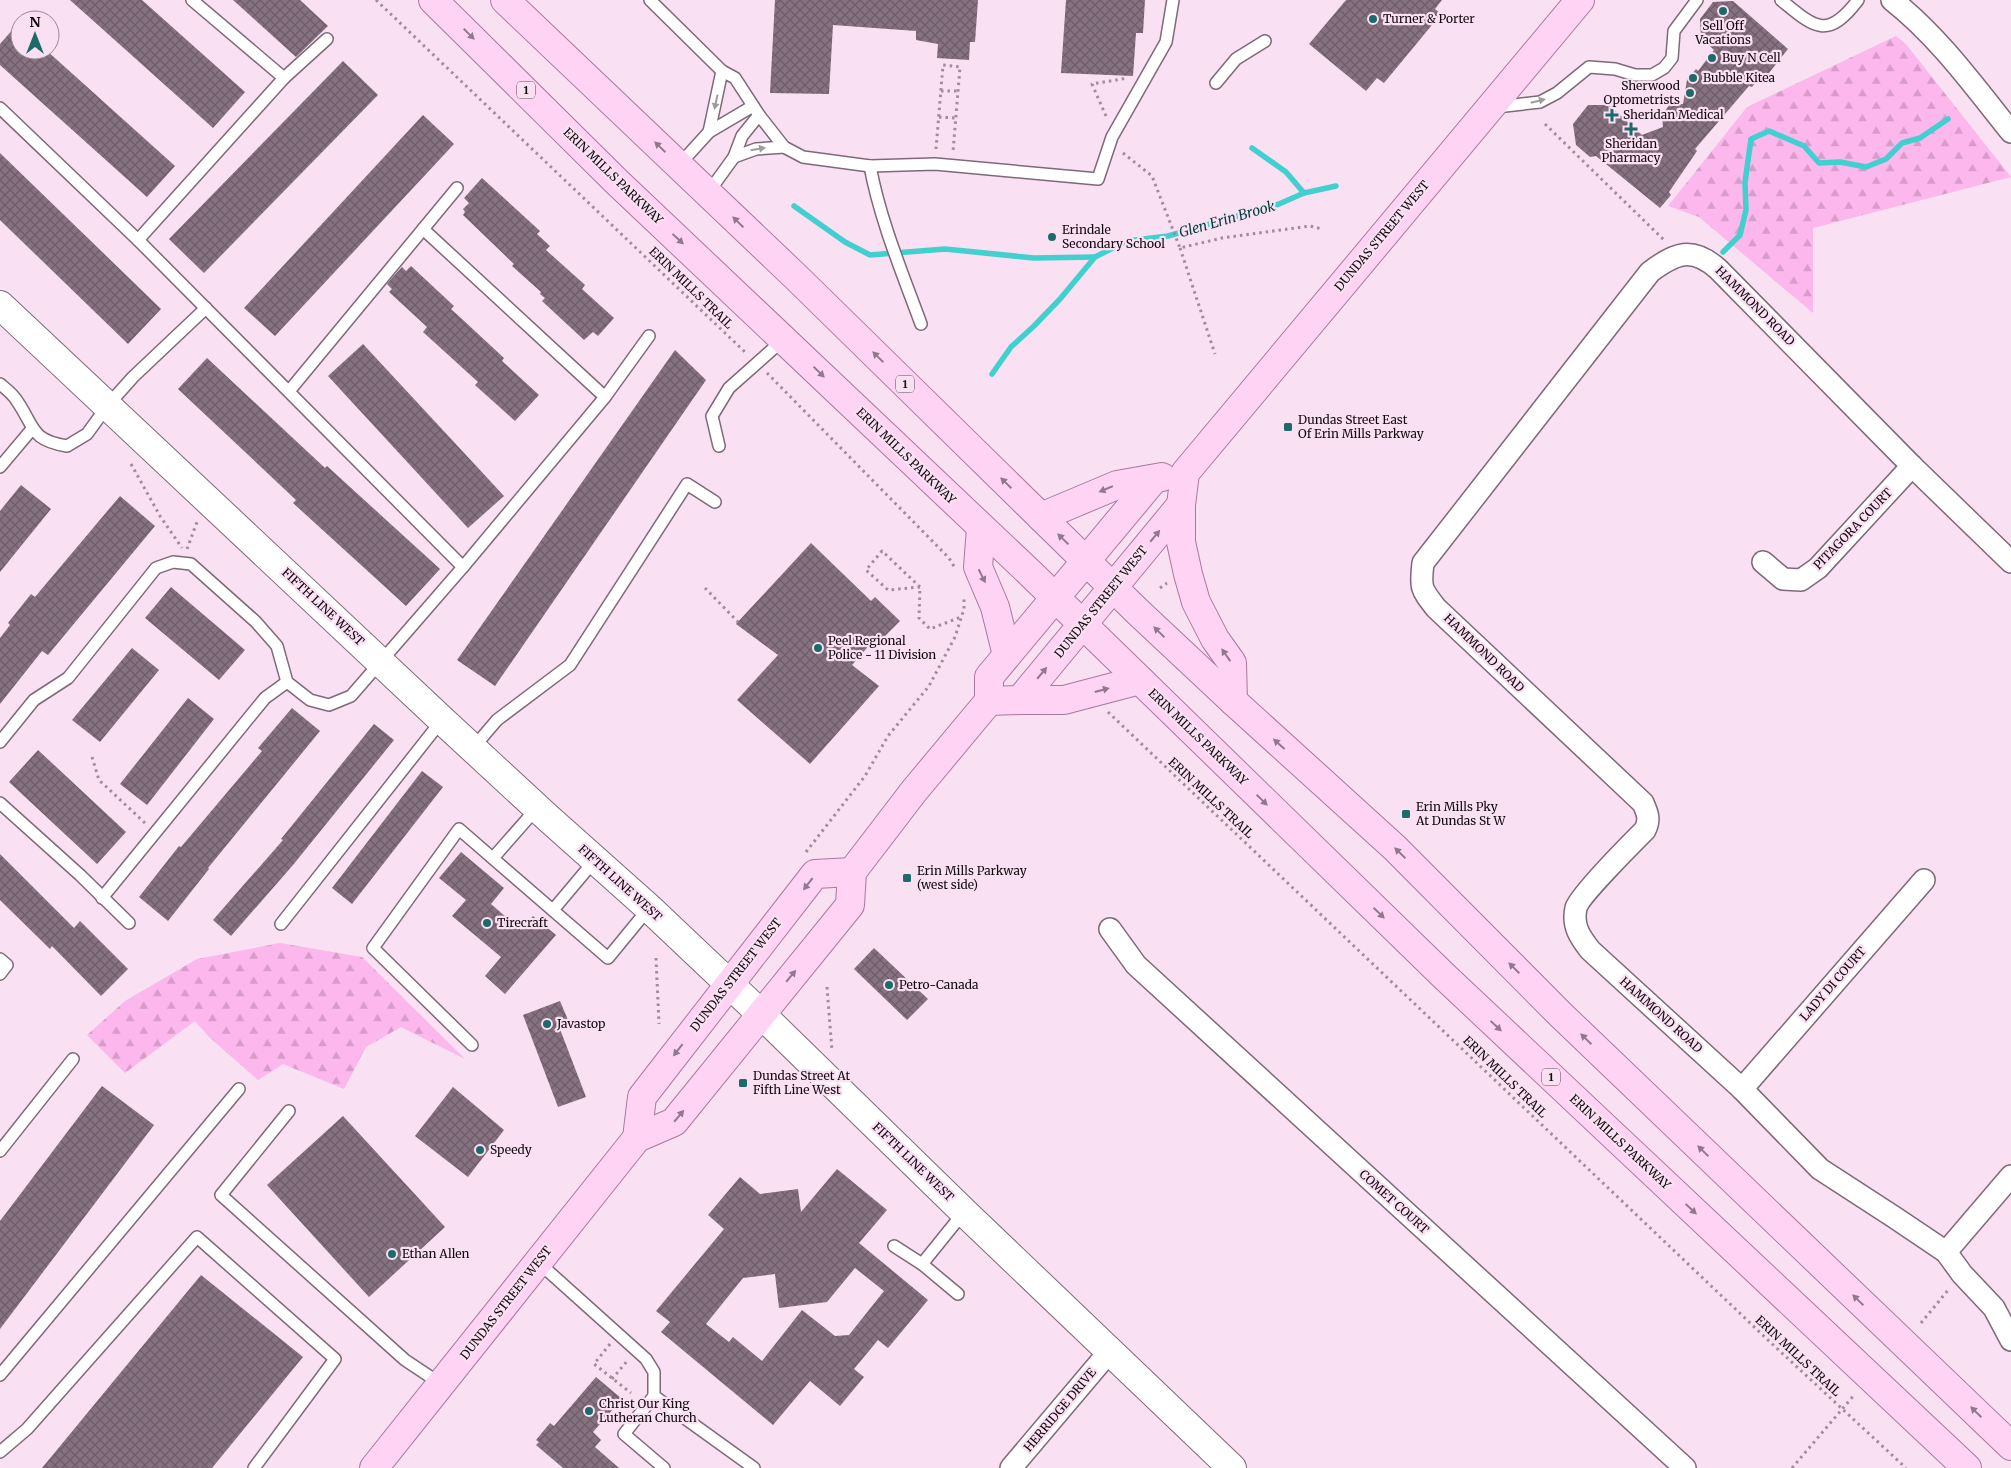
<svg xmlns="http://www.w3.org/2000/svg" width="2011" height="1468" font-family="Merriweather,serif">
	<defs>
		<pattern id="forest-firs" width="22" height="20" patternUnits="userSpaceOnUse" patternTransform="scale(1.25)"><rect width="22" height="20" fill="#fcb7ec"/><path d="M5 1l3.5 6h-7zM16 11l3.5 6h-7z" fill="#d79cc9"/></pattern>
		<pattern id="building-cross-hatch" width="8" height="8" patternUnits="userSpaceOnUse" patternTransform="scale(1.25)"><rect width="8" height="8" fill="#877282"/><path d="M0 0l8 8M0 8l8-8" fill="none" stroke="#6d5c69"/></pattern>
	</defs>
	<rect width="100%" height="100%" fill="#f9e0f2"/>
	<g fill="url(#forest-firs)">
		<polygon points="1896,36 1905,43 2011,177 1813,228 1813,313 1699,217 1668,206 1747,107"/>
		<polygon points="280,943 362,957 465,1059 401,1027 366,1047 344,1089 283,1064 258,1080 209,1037 195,1021 125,1073 87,1035 125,1001 197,959"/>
	</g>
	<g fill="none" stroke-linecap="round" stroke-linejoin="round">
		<g stroke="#42cfcf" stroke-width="5.5">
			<polyline points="1252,148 1286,172 1304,193"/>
			<polyline points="794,206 845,242 870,255 945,249 1034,258 1095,257"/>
			<polyline points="1723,252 1740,235 1746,210 1745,182 1751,139 1769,131 1804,146 1819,163 1840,162 1866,167 1886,159 1902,143 1920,138 1948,119"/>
			<polyline points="992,374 1011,347 1034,326 1060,299 1095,257 1127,241 1168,236 1279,204 1304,193 1336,186"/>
		</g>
	</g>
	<g fill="url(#building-cross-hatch)" fill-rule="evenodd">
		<polygon points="70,0 142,0 245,92 213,128"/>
		<polygon points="233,0 300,0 328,26 296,57"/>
		<polygon points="775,0 978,0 975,42 970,42 969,60 937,58 938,44 916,40 916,31 833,25 829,94 770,93"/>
		<polygon points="1066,0 1145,0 1143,33 1136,33 1133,76 1061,73"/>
		<polygon points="1346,0 1442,0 1435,9 1441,14 1384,83 1377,78 1366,91 1309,44"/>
		<polygon points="1733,1 1788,49 1765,78 1761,76 1752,87 1749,86 1695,149 1697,151 1669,192 1671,195 1660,208 1596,156 1590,157 1576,145 1573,124 1588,105 1609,105 1642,135 1663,127 1662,115 1670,104 1683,104 1687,80 1696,69 1698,71 1714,50 1701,38 1700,19 1713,2"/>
		<polygon points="20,21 20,50 46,50 175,166 147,197 0,65 0,44"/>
		<polygon points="343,61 378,95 204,273 169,239"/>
		<polygon points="423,115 454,144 275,336 244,308"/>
		<polygon points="0,153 161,309 128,344 0,220"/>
		<polygon points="482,178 540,231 537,234 550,246 546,250 585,285 582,289 614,318 598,336 593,332 584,340 542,301 545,298 540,294 541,292 512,266 514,264 463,215 465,212 463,209 469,203 464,198"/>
		<polygon points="411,266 454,306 451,309 462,319 504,358 502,361 539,395 515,421 475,385 478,382 423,332 427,327 389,292 392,289 387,284 392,278 402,267 406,271"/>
		<polygon points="363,344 504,496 468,528 328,376"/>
		<polygon points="675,350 706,380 495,686 457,660"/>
		<polygon points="207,358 325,468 327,466 440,569 406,606 293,503 296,500 178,389"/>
		<polygon points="21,485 51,509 0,572 0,511"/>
		<polygon points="120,496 155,526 48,655 42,651 0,704 0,638 10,625 8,623 31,594 35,597"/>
		<polygon points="811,543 871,601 875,597 900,621 879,642 873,641 852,665 879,686 810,764 737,700 778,655 736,624"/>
		<polygon points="171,587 245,650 219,680 145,618"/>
		<polygon points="132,648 159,670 100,742 72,720"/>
		<polygon points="188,698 214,719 147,805 120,784"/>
		<polygon points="292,708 320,731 208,868 209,869 168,921 139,897 179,846 181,847 262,751 258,748"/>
		<polygon points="374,724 394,740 293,865 231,936 213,920 283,840 281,839"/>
		<polygon points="38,750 126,832 97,864 9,782"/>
		<polygon points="422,771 443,787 352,904 332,888"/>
		<polygon points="461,852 504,888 491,904 521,930 533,916 556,935 505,994 485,976 501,957 452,916 466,900 439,878"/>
		<polygon points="0,854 74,928 80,921 128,969 101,996 52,946 50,949 0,900"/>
		<polygon points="874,948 928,999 907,1020 854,969"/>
		<polygon points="560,1001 568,1020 558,1024 586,1097 558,1107 523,1015"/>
		<polygon points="102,1086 154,1125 0,1329 0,1221"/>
		<polygon points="453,1087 504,1130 468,1177 415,1136"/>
		<polygon points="343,1116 445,1227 369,1297 267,1185"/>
		<path d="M837 1169 887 1210 859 1243 928 1300 888 1348 878 1340 854 1369 864 1377 840 1406 810 1381 773 1425 661 1332 670 1322 656 1311 724 1229 708 1215 740 1177 760 1194 798 1189 801 1212ZM855 1268 884 1291 849 1335 835 1336 802 1310 762 1361 733 1337 729 1342 706 1324 743 1278 775 1274 779 1308 827 1302Z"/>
		<polygon points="201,1275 303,1357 212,1468 42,1468"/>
		<polygon points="596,1377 622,1399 593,1432 601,1440 595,1447 619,1468 563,1468 536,1445 539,1442 536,1440 550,1423 554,1426"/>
	</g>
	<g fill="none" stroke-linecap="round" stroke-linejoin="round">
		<g stroke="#7e6978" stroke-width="14">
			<g id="lane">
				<polyline points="650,0 722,71 735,78 759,115 784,147 803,157 870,166 935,164 1098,179 1112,137 1166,42 1173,0"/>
				<path d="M1781 0C1814 27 1827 41 1858 0"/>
				<polyline points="284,78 327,39"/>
				<polyline points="1216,83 1236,59 1265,41"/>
				<polyline points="1496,107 1540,102 1557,93 1589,67 1615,69 1635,75 1652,75 1664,68 1672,58 1674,31 1697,0"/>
				<polyline points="0,108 138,240 284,78 192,0"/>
				<polyline points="709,132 722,71"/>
				<polyline points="734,157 756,149 784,147"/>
				<polyline points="679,165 709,132 753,106"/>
				<path d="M870 166C880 220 902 272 921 324"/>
				<polyline points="708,193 734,157 742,136 759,115"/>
				<polyline points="423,229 605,397"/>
				<polyline points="138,240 463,567 605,397 649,336"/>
				<path d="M0 384C6 389 13 394 17 401 35 427 30 440 67 446L87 434 108 405 133 377 206 308"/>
				<polyline points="290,390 457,188"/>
				<polyline points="719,446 712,416 729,388 783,340"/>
				<polyline points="0,467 32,429"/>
				<polyline points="0,742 34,700 68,678 156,568 173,562 191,564 256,622 277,646 287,682 310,700 329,705 351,696 463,567"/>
				<polyline points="473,748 497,720 570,665 687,484 715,502"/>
				<polyline points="0,803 80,875 129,923"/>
				<polyline points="493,858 537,808"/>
				<polyline points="102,898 265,698 287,682"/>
				<polyline points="553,910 595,860"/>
				<polyline points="281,924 442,720"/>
				<polyline points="0,959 7,965 0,974"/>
				<polyline points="472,1045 373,948 459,829 608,958 649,908"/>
				<polyline points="289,1111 221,1195 405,1360 441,1384"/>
				<polyline points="0,1151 73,1059"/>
				<polyline points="894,1246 922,1264"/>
				<polyline points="538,1262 646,1359 654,1372 654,1396 754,1468"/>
				<polyline points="958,1294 922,1264 964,1212"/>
				<polyline points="0,1375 239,1089"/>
				<polyline points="654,1396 624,1434 664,1468"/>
				<polyline points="0,1452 27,1429 197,1237 335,1359 254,1468"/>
			</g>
		</g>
		<g stroke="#7e6978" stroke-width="24">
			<g id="street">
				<path d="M1892 0C1939 37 1974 86 2011 132"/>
				<polyline points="1763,562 1783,579 1801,580 1818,568 1912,466"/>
				<path d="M2011 562 1912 466 1718 269C1692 246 1675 253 1650 272L1423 563C1420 588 1421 589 1436 608L1643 803C1648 814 1650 820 1645 830 1633 842 1579 896 1576 908 1572 926 1580 937 1590 950L1742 1089 1820 1169 1894 1217 1946 1252 1962 1274 1994 1308 2011 1340"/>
				<polyline points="1110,929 1136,965 1685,1468"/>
				<polyline points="1742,1089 1924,880"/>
				<polyline points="1946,1252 2011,1176"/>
				<polyline points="1011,1468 1109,1352"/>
			</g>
		</g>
		<g stroke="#7e6978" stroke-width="30">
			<polyline id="secondary" points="0,305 442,720 547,817 649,908 761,1014 964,1212 1232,1468"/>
		</g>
		<g stroke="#aa789e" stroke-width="30">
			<g id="primary">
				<polyline points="433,0 617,182 1030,573 1444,976 1967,1468"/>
				<polyline points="505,0 795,276 1138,612 1233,701 1395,848 1561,1015 2011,1446"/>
				<polyline points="1041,517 1117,485 1162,477"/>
				<polyline points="981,528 978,567 995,607 1007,655"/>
				<polyline points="1020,700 1064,700 1140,680"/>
				<polyline points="989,701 1020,700 1181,505"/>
				<polyline points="1233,701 1232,663 1215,639 1196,602 1188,574 1181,542 1181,505 1185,473 1580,0"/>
				<polyline points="637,1138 642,1097 815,874 852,872"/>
				<polyline points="374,1468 637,1138 674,1122 850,905 852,872 914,791 989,701 989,677 1154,479"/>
			</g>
		</g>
		<g stroke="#a08d9b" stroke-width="3" stroke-dasharray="2.5 4" stroke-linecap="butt">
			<polyline points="376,0 746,353"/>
			<polyline points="941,91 958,91"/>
			<polyline points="1106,116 1092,84 1128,78"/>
			<polyline points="939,117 956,118"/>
			<polyline points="1545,124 1665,241"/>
			<polyline points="936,149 943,65 960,67 953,152"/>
			<polyline points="1123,153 1152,176 1180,248 1222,238 1310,226 1322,229"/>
			<polyline points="1180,248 1215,354"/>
			<polyline points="767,373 949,558 955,568"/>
			<polyline points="131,464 160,516 182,548"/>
			<polyline points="187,549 197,522"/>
			<polyline points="920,587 888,590 866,570 882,551 920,587 919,618 930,629 961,617"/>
			<polyline points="705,588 738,622"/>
			<polyline points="1160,588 1167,583"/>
			<polyline points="1108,712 1769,1341 1906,1468"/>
			<polyline points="92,757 99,780 145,823"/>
			<polyline points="806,852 865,776 888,736 929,686 955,637 964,609 964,597"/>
			<polyline points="656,958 659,1024"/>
			<polyline points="827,987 832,1051"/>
			<polyline points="1921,1323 1949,1289"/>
			<polyline points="610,1344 594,1364 631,1393"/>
			<polyline points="612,1379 628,1360"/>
			<polyline points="1792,1468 1855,1394"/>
		</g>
		<use href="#lane" stroke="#fff" stroke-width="11"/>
		<use href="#street" stroke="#fff" stroke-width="21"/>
		<use href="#secondary" stroke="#fff" stroke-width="28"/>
		<use href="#primary" stroke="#fed3f4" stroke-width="28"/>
	</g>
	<defs><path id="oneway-solid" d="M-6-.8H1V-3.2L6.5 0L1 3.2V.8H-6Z" transform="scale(1.25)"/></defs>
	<g fill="#93788c">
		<use href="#oneway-solid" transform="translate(469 34) rotate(45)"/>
		<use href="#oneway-solid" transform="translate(660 147) rotate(-136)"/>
		<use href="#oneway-solid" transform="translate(738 222) rotate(-136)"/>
		<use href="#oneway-solid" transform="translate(678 239) rotate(43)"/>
		<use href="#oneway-solid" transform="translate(878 357) rotate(-136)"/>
		<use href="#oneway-solid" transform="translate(819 372) rotate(44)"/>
		<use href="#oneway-solid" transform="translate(1006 483) rotate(-136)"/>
		<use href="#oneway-solid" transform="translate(1106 489) rotate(157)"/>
		<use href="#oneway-solid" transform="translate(1155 536) rotate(-50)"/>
		<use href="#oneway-solid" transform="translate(1063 539) rotate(-136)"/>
		<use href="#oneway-solid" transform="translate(982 576) rotate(63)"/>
		<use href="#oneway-solid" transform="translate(1159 632) rotate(-136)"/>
		<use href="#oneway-solid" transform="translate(1226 655) rotate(-125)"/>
		<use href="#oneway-solid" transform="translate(1042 673) rotate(-50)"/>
		<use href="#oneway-solid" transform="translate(1102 690) rotate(-15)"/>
		<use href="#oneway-solid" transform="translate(1279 744) rotate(-138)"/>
		<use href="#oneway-solid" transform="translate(1262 800) rotate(44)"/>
		<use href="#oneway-solid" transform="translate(1400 853) rotate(-136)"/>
		<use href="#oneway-solid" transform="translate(808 884) rotate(128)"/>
		<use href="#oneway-solid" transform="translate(1379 913) rotate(44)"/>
		<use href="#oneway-solid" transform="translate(1514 968) rotate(-135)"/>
		<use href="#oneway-solid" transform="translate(791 976) rotate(-50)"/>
		<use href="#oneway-solid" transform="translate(1496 1026) rotate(43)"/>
		<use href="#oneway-solid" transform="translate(1586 1039) rotate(-136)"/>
		<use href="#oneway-solid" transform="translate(678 1050) rotate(128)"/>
		<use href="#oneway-solid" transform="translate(679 1116) rotate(-50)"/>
		<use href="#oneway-solid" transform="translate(1703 1151) rotate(-136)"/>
		<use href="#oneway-solid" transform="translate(1691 1209) rotate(43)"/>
		<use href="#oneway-solid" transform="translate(1858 1300) rotate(-136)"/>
		<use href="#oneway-solid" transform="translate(1976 1412) rotate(-136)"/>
	</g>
	<g fill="#9f9c9f">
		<use href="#oneway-solid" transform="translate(1538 101) rotate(-14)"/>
		<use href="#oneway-solid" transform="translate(716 102) rotate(102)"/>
		<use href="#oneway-solid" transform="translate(758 149) rotate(-10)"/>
	</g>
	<g fill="#1d6a6a" stroke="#f9e0f2" stroke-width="2">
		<circle cx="1723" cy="11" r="5"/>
		<circle cx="1373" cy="19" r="5"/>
		<circle cx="1712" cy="58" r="5"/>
		<circle cx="1693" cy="78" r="5"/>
		<circle cx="1690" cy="93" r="5"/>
		<path d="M1609.5 107.5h5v5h5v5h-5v5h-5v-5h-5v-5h5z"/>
		<path d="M1628.5 121.5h5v5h5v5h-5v5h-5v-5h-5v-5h5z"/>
		<circle cx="1052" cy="237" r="5"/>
		<rect x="1283" y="422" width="10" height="10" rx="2.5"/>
		<circle cx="818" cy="648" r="5"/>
		<rect x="1401" y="809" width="10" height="10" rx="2.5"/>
		<rect x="902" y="873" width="10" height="10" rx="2.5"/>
		<circle cx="487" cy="923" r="5"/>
		<circle cx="889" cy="985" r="5"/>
		<circle cx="547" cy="1024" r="5"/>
		<rect x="738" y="1078" width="10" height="10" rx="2.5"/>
		<circle cx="480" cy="1150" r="5"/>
		<circle cx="392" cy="1254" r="5"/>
		<circle cx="589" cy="1411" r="5"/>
	</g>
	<g text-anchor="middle" stroke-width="4.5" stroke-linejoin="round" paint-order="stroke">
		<g fill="#f9e0f2" stroke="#564952" stroke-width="1">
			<rect x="517" y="81.5" width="18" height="17" rx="4"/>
			<rect x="896" y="375.5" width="18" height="17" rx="4"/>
			<rect x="1542" y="1068.5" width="18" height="17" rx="4"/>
		</g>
		<g font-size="11" font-weight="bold" fill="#10080e">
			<text x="526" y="94">1</text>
			<text x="905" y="388">1</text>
			<text x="1551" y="1081">1</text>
		</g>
		<g font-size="12" fill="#10080e" stroke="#f9e0f2" text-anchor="start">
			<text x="1383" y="23">Turner &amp; Porter</text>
			<text x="1723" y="30" text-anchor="middle">Sell Off<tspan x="1723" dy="14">Vacations</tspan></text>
			<text x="1722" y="62">Buy N Cell</text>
			<text x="1703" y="82">Bubble Kitea</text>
			<text x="1680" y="90" text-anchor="end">Sherwood<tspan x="1680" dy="14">Optometrists</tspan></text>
			<text x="1623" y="119">Sheridan Medical</text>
			<text x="1631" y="148" text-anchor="middle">Sheridan<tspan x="1631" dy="14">Pharmacy</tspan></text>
			<text x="1062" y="234">Erindale<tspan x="1062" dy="14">Secondary School</tspan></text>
			<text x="1298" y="424">Dundas Street East<tspan x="1298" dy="14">Of Erin Mills Parkway</tspan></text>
			<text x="828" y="645">Peel Regional<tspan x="828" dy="14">Police - 11 Division</tspan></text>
			<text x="1416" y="811">Erin Mills Pky<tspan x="1416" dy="14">At Dundas St W</tspan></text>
			<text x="917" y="875">Erin Mills Parkway<tspan x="917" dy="14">(west side)</tspan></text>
			<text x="497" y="927">Tirecraft</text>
			<text x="899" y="989">Petro-Canada</text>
			<text x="557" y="1028">Javastop</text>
			<text x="753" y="1080">Dundas Street At<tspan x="753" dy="14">Fifth Line West</tspan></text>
			<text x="490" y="1154">Speedy</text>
			<text x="402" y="1258">Ethan Allen</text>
			<text x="599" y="1408">Christ Our King<tspan x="599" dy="14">Lutheran Church</tspan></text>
		</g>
		<g font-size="12" fill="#10080e" stroke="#f9e0f2">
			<text transform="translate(613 176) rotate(44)" y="4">ERIN MILLS PARKWAY</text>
			<text transform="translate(1382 236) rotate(-50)" y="4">DUNDAS STREET WEST</text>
			<text transform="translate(691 288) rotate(44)" y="4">ERIN MILLS TRAIL</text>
			<text transform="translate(1755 306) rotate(45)" y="4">HAMMOND ROAD</text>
			<text transform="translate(906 456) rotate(44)" y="4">ERIN MILLS PARKWAY</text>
			<text transform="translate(1853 529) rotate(-46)" y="4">PITAGORA COURT</text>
			<text transform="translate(1101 602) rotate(-51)" y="4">DUNDAS STREET WEST</text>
			<text transform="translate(323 607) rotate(43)" y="4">FIFTH LINE WEST</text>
			<text transform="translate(1484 653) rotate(44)" y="4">HAMMOND ROAD</text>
			<text transform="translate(1198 737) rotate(44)" y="4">ERIN MILLS PARKWAY</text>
			<text transform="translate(1211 798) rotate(43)" y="4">ERIN MILLS TRAIL</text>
			<text transform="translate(620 883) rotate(42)" y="4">FIFTH LINE WEST</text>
			<text transform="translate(736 975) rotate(-52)" y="4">DUNDAS STREET WEST</text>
			<text transform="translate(1833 984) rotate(-49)" y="4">LADY DI COURT</text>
			<text transform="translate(1661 1015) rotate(42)" y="4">HAMMOND ROAD</text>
			<text transform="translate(1505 1077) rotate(44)" y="4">ERIN MILLS TRAIL</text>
			<text transform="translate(1620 1142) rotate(43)" y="4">ERIN MILLS PARKWAY</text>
			<text transform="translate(913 1162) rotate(44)" y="4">FIFTH LINE WEST</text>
			<text transform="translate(1394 1202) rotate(42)" y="4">COMET COURT</text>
			<text transform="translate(506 1303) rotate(-52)" y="4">DUNDAS STREET WEST</text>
			<text transform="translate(1798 1356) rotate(43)" y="4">ERIN MILLS TRAIL</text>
			<text transform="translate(1060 1410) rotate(-50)" y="4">HERRIDGE DRIVE</text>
		</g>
		<g font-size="14" font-style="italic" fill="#004141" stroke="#f9e0f2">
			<text transform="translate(1227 219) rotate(-16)" y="5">Glen Erin Brook</text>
		</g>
	</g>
	<g transform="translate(35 35)"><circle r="24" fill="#f9e0f2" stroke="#9c8a97"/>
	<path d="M0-4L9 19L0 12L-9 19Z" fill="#1d6a6a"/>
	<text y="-8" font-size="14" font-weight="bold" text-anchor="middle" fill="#10080e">N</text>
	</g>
</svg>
